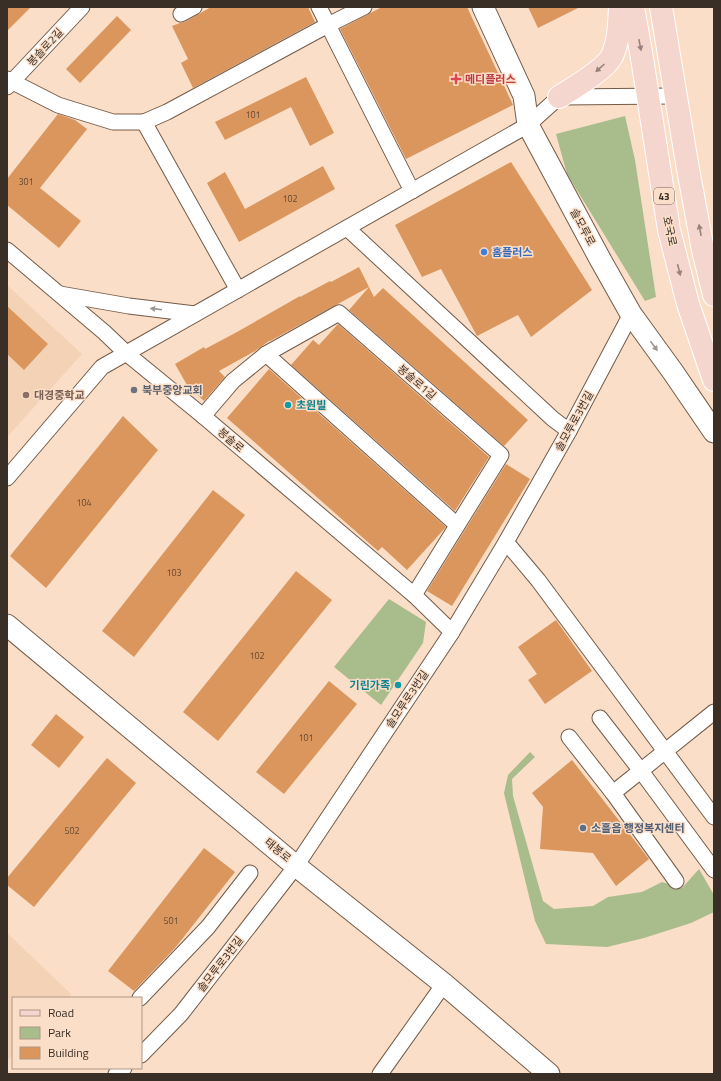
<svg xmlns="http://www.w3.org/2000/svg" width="721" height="1081" font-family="'Titillium Web','Noto Sans KR',sans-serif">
	<rect width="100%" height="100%" fill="#fbdec7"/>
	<g fill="#f4d2b6">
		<polygon points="7,285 82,354 7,437"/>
		<polygon points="7,933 71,994 68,998 13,998 13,1055 7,1061"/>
	</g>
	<g fill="#a9bc8c">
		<polygon points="625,116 635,160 656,297 645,301 567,174 556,134"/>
		<polygon points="389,599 426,622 423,643 381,705 334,667"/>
		<polygon points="530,752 535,757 512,779 513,796 543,901 554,909 593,906 608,897 642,892 662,882 682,888 699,869 714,895 714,912 691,923 644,938 607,947 546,944 535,921 504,793 508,775"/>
	</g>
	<g fill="#db965d">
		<polygon points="7,7 31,7 7,31"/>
		<polygon points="211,7 308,7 315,22 193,88 181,63 188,59 172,26 180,23 185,22"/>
		<polygon points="382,7 467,7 513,105 406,159 340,29"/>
		<polygon points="528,7 580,7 538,28"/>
		<polygon points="117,16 131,30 80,83 66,69"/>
		<polygon points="306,77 334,133 310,146 291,107 225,140 215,122"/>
		<polygon points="58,114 75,120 87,129 40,188 81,221 59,248 7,205 7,179"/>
		<polygon points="511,162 592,290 531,337 518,315 477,336 441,269 422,277 395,225"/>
		<polygon points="323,166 335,189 239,242 207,183 225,172 245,209"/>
		<polygon points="359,267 369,287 270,341 269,341 255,351 219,371 225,377 204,401 187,385 175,364 204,347 205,349 237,332 300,296 300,297 330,281 331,282"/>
		<polygon points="369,287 374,297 383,288 528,420 504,446 349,310"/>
		<polygon points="7,306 48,344 24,370 7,354"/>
		<polygon points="338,324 489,457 455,511 291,365 313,340 319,345"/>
		<polygon points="269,369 446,527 407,570 382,547 378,551 227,418"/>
		<polygon points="123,416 158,450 46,588 10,556"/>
		<polygon points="506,464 530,479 452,606 427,591"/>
		<polygon points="213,490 245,515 134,657 102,631"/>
		<polygon points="296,571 332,600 218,741 183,712"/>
		<polygon points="556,620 592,671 545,704 528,680 537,674 518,647"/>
		<polygon points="329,681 357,704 284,794 256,772"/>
		<polygon points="56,714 84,737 59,768 31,745"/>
		<polygon points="107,758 136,783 34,907 7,885 7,878"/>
		<polygon points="572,760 649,859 616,886 593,853 540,849 543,807 532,793"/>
		<polygon points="204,848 235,872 175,948 134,991 108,971"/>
	</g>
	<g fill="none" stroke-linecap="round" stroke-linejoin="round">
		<g stroke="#735b48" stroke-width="17">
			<g id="minor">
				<polyline points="364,7 328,25 412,191"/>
				<polyline points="181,14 194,7"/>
				<polyline points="7,79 58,105 113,122 144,122 167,112 328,25 319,7"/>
				<polyline points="7,87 82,7"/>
				<polyline points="144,122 238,290"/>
				<polyline points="347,228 553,419 569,431"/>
				<polyline points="7,250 104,332 126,353 203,416 414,595 452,632"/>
				<polyline points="60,294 129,306 195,314"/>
				<polyline points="266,354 457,525"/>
				<polyline points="203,416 233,381 266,354 339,313 501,455 414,595"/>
				<polyline points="7,478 102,367 528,125 559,97 675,96"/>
				<polyline points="506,542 538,580 714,817"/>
				<polyline points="600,718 641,771 714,870"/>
				<polyline points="569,737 613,793"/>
				<polyline points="676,881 613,793 714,712"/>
				<polyline points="140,998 208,927 250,873"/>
				<polyline points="141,1055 181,1014 296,866 452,632 506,542 569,431 631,314"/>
				<polyline points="116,1074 124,1068"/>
				<polyline points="380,1074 444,984"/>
			</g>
		</g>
		<g stroke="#735b48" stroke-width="23">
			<g id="secondary">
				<polyline points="483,7 524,96 528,125 600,259 631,314 673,372 714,432"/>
				<polyline points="7,625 296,866 444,984 549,1074"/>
			</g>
		</g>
		<g stroke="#fff" stroke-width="24">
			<g id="primary">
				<polyline points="633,7 641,52 669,230 688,304 714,380"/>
				<polyline points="661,7 688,169 703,250 714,295"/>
				<path d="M559 97C573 88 605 70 612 56 619 41 619 23 620 7"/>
			</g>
		</g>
		<use href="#minor" stroke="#fff" stroke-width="15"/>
		<use href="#secondary" stroke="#fff" stroke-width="21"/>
		<use href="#primary" stroke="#f5d6ce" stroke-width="22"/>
	</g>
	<defs><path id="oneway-solid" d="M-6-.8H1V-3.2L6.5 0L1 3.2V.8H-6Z"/></defs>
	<g fill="#98827a">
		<use href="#oneway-solid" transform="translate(640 45) rotate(79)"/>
		<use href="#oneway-solid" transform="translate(600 68) rotate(138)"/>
		<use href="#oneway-solid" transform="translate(700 230) rotate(-101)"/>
		<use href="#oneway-solid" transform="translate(679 270) rotate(76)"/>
	</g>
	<g fill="#9c9793">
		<use href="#oneway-solid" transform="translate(156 309) rotate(-173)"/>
		<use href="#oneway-solid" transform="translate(654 346) rotate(54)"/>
	</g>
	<path fill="#e0444e" stroke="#fbdec7" stroke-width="1.5" d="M454 73h4v4h4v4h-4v4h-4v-4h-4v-4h4z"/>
	<circle fill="#3f7fe0" stroke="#fbdec7" stroke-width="1.5" cx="484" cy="252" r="4"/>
	<circle fill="#6b7280" stroke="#fbdec7" stroke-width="1.5" cx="134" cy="390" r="4"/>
	<circle fill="#8d6e63" stroke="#fbdec7" stroke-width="1.5" cx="26" cy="395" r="4"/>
	<g fill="#0f9aa8" stroke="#fbdec7" stroke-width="1.5">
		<circle cx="288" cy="405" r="4"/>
		<circle cx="398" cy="685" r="4"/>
	</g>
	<circle fill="#5c6f8a" stroke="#fbdec7" stroke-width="1.5" cx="583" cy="828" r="4"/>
	<g text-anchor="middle" stroke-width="3" stroke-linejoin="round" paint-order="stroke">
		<g font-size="9" fill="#624934">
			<text x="253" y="118">101</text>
			<text x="26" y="185">301</text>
			<text x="290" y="202">102</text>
			<text x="84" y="506">104</text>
			<text x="174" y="576">103</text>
			<text x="257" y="659">102</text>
			<text x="306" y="741">101</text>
			<text x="72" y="834">502</text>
			<text x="171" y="924">501</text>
		</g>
		<rect fill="#fbdec7" stroke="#746457" stroke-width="1" x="654" y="188" width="20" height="16" rx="3"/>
		<g font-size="10" font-weight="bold" fill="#3a2f27">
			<text x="664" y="200">43</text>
		</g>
		<g font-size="11" fill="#3a2f27" stroke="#fbdec7">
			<text transform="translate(45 47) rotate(-47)" y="4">봉솔로2길</text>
			<text transform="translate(583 227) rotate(62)" y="4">솔모루로</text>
			<text transform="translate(670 231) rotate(78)" y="4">호국로</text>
			<text transform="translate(417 382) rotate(41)" y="4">봉솔로1길</text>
			<text transform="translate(574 421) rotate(-61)" y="4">솔모루로3번길</text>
			<text transform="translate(231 440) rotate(41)" y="4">봉솔로</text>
			<text transform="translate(407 699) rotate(-56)" y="4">솔모루로3번길</text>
			<text transform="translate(278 850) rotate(40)" y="4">태봉로</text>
			<text transform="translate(220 964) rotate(-52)" y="4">솔모루로3번길</text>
		</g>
		<g font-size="11" font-weight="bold" fill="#be3a42" stroke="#fbdec7" text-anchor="start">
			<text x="465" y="83">메디플러스</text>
		</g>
		<g font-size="11" font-weight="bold" fill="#366cbe" stroke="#fbdec7" text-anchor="start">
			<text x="492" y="256">홈플러스</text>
		</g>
		<g font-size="11" font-weight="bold" fill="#5b616d" stroke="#fbdec7" text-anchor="start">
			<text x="142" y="394">북부중앙교회</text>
		</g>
		<g font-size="11" font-weight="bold" fill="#785e54" stroke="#fbdec7" text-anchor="start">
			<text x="34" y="399">대경중학교</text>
		</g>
		<g font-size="11" font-weight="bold" fill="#0d838f" stroke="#fbdec7" text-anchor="start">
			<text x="296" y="409">초원빌</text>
			<text x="390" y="689" text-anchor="end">기린가족</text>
		</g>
		<g font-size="11" font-weight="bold" fill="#4e5e75" stroke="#fbdec7" text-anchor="start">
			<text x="591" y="832">소흘읍 행정복지센터</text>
		</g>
	</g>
	<rect width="721" height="1081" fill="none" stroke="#3a2f27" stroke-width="16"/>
	<rect x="12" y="997" width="130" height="72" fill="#fbdec7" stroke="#ae9887"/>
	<rect x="20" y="1010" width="20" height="6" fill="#f5d6ce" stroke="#ae9887"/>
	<text x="48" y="1017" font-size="12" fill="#3a2f27">Road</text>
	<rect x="20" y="1027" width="20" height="12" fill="#a9bc8c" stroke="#ae9887"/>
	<text x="48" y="1037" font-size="12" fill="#3a2f27">Park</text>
	<rect x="20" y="1047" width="20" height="12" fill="#db965d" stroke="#ae9887"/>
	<text x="48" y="1057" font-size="12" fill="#3a2f27">Building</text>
</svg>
